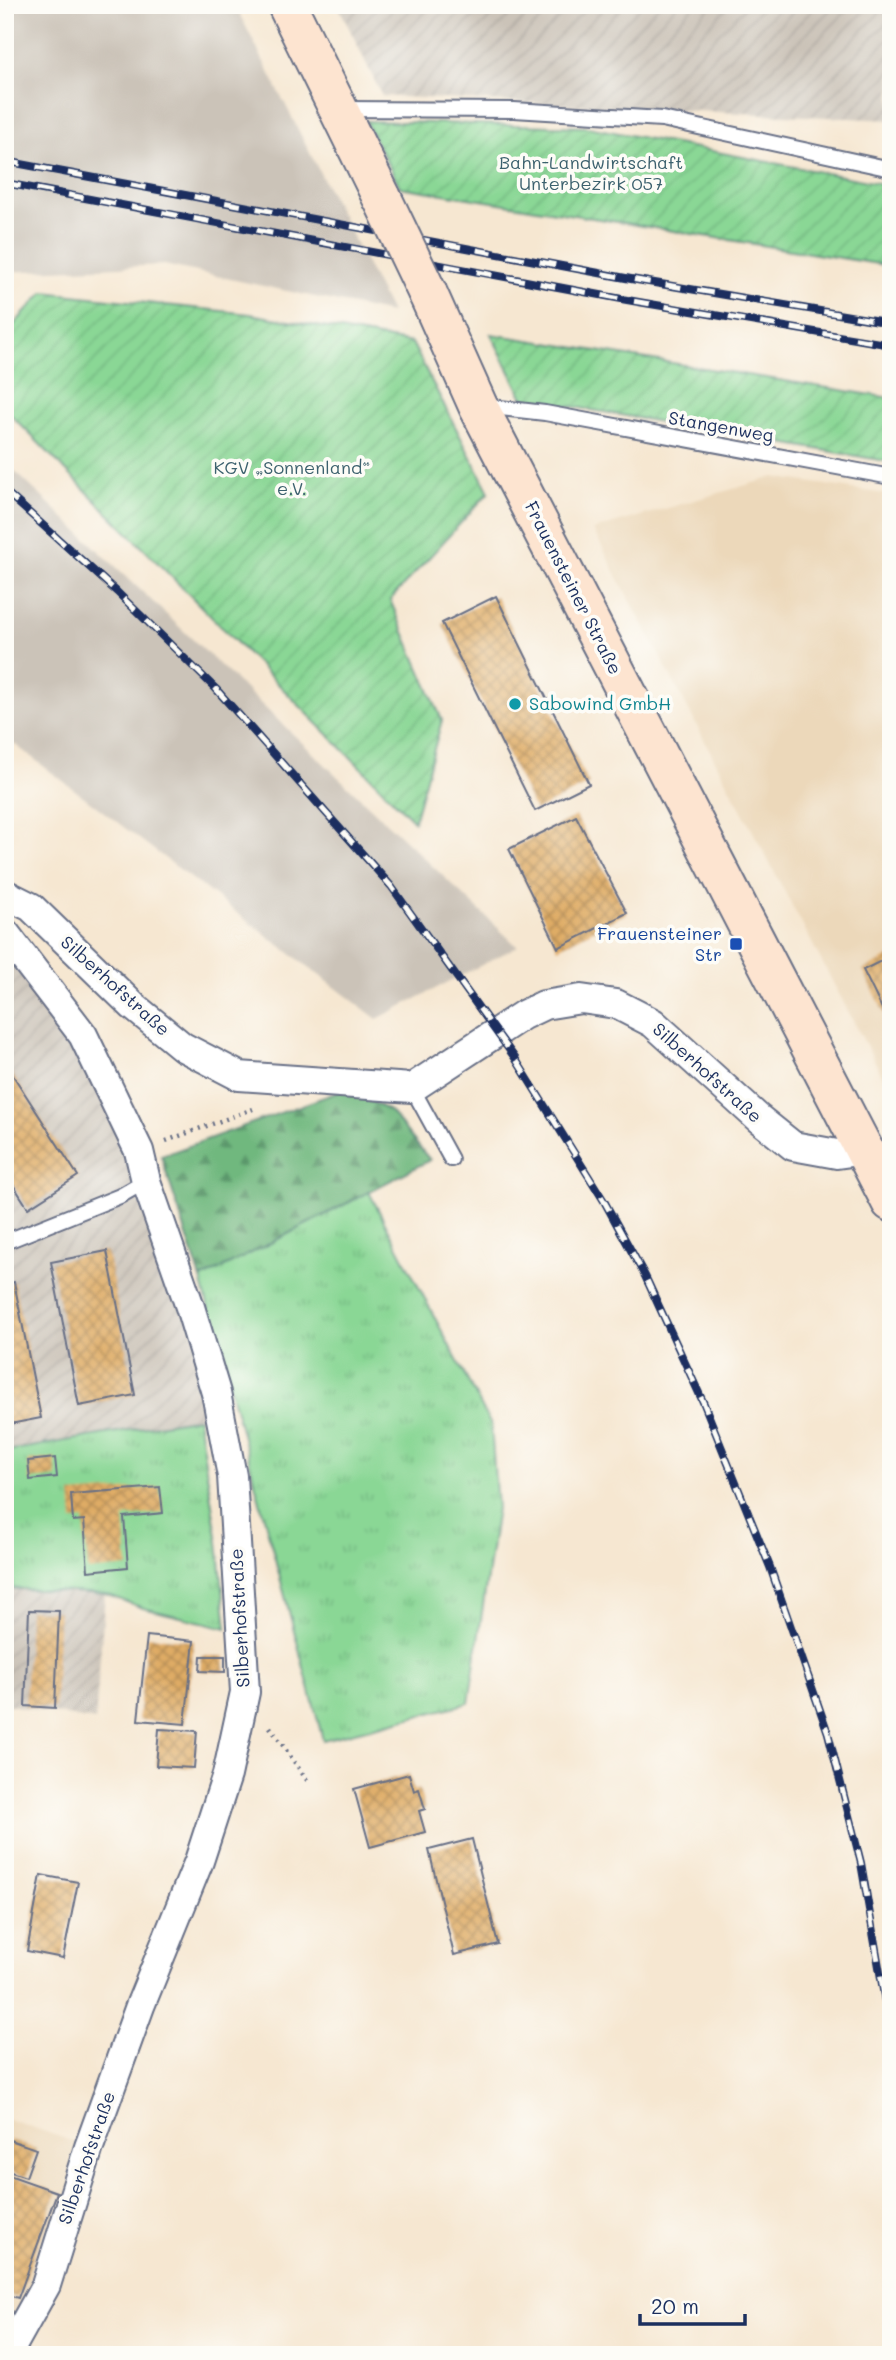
<svg xmlns="http://www.w3.org/2000/svg" width="896" height="2360" font-family="Mali,sans-serif">
	<defs>
		<pattern id="industrial-furrows" width="10" height="10" patternUnits="userSpaceOnUse" patternTransform="scale(1.75)"><rect width="10" height="10" fill="#cbc3b8"/><path d="M-1 1l2-2M0 10L10 0M9 11l2-2" fill="none" stroke="#aea8a1"/></pattern>
		<pattern id="grass-tufts" width="24" height="20" patternUnits="userSpaceOnUse" patternTransform="scale(1.75)"><rect width="24" height="20" fill="#8ad795"/><path d="M3 7l-1-3M5 7V3M7 7l1-3M15 17l-1-3M17 17v-4M19 17l1-3" fill="none" stroke="#76b983"/></pattern>
		<pattern id="forest-firs" width="22" height="20" patternUnits="userSpaceOnUse" patternTransform="scale(1.75)"><rect width="22" height="20" fill="#6fb87e"/><path d="M5 1l3.5 6h-7zM16 11l3.5 6h-7z" fill="#5a966a"/></pattern>
		<pattern id="garden-furrows" width="10" height="10" patternUnits="userSpaceOnUse" patternTransform="scale(1.75)"><rect width="10" height="10" fill="#8ad795"/><path d="M-1 1l2-2M0 10L10 0M9 11l2-2" fill="none" stroke="#76b983"/></pattern>
		<pattern id="building-cross-hatch" width="8" height="8" patternUnits="userSpaceOnUse" patternTransform="scale(1.75)"><rect width="8" height="8" fill="#dfac65"/><path d="M0 0l8 8M0 8l8-8" fill="none" stroke="#b48c56"/></pattern>
	</defs>
	<rect width="100%" height="100%" fill="#fdfcf7"/>
	<filter id="ink" filterUnits="userSpaceOnUse"><feTurbulence type="fractalNoise" baseFrequency=".0143" numOctaves="2"/><feDisplacementMap in="SourceGraphic" scale="14" xChannelSelector="R" yChannelSelector="G"/><feConvolveMatrix kernelMatrix="1 2 1 2 8 2 1 2 1" color-interpolation-filters="sRGB"/></filter>
	<filter id="wash" filterUnits="userSpaceOnUse"><feTurbulence type="fractalNoise" baseFrequency=".00686" numOctaves="4" result="noise"/><feDisplacementMap in="SourceGraphic" scale="28" xChannelSelector="R" yChannelSelector="G"/><feGaussianBlur stdDeviation="1.57" result="paint"/><feColorMatrix in="noise" values="0 0 0 0 0 0 0 0 0 0 0 0 0 0 0 0 0 1.4 0 .05"/><feComposite in="paint" operator="in"/></filter>
	<g filter="url(#wash)">
		<rect width="100%" height="100%" fill="#f6e7d1"/>
		<g fill="#ecd8ba">
			<polygon points="774,477 891,495 891,1092 593,530"/>
			<polygon points="5,2118 89,2147 5,2355"/>
		</g>
		<g fill="url(#industrial-furrows)">
			<polygon points="338,5 891,5 891,120 382,96"/>
			<polygon points="5,931 83,1035 216,1393 198,1418 7,1451 5,1485"/>
			<polygon points="5,1588 105,1594 95,1721 5,1704"/>
		</g>
		<g fill="#cbc3b8">
			<polygon points="5,5 235,5 391,313 164,265 5,272"/>
			<polygon points="5,462 517,946 518,946 377,1019 5,737"/>
		</g>
		<g fill="url(#grass-tufts)" stroke="#52837a" stroke-width="2">
			<polygon points="369,1192 491,1425 497,1508 469,1703 323,1740 201,1279"/>
			<polygon points="198,1418 218,1542 227,1628 143,1608 105,1594 5,1588 7,1451"/>
		</g>
		<polygon fill="url(#forest-firs)" stroke="#45746e" stroke-width="2" points="346,1089 390,1111 430,1160 201,1279 161,1156"/>
		<g fill="url(#garden-furrows)" stroke="#52837a" stroke-width="2">
			<polygon points="365,121 588,127 883,184 891,175 891,266 400,187"/>
			<polygon points="44,292 250,314 412,343 489,492 390,600 442,720 414,821 5,409 5,334"/>
			<polygon points="491,334 891,398 891,462 523,398"/>
		</g>
		<g id="blocks">
			<g fill="url(#building-cross-hatch)">
				<polygon points="496,596 589,784 535,811 442,623"/>
				<polygon points="576,816 627,913 558,948 509,849"/>
				<polygon points="891,956 891,1027 863,970"/>
				<polygon points="5,1063 78,1176 28,1208 5,1172"/>
				<polygon points="107,1251 135,1395 79,1406 51,1262"/>
				<polygon points="14,1282 41,1418 5,1425 5,1284"/>
				<polygon points="55,1458 57,1477 30,1480 28,1461"/>
				<polygon points="160,1487 163,1513 124,1517 128,1567 88,1571 84,1520 73,1521 71,1494"/>
				<polygon points="29,1610 59,1611 55,1708 25,1706"/>
				<polygon points="147,1636 194,1641 185,1724 138,1720"/>
				<polygon points="201,1656 225,1656 225,1672 200,1671"/>
				<polygon points="159,1729 197,1731 194,1768 156,1766"/>
				<polygon points="409,1774 414,1791 419,1789 425,1809 419,1811 425,1832 370,1847 354,1789"/>
				<polygon points="472,1839 498,1944 454,1955 429,1850"/>
				<polygon points="41,1875 78,1882 63,1958 27,1951"/>
				<polygon points="10,2140 36,2149 26,2177 5,2170 5,2154"/>
				<polygon points="9,2175 57,2192 18,2298 5,2294 5,2185"/>
			</g>
		</g>
	</g>
	<g filter="url(#ink)">
		<use href="#blocks" fill-opacity="0" stroke="#686f86" stroke-width="2"/>
		<g fill="none" stroke-linecap="round" stroke-linejoin="round">
			<g stroke="#686f86" stroke-width="18">
				<g id="service">
					<polyline points="341,109 514,110 662,119 891,169"/>
					<polyline points="483,406 545,413 891,477"/>
					<polyline points="412,1088 451,1159"/>
					<polyline points="5,1242 120,1196 146,1181"/>
				</g>
			</g>
			<g stroke="#686f86" stroke-width="32">
				<g id="minor">
					<polyline points="5,894 31,907 133,1006 183,1047 239,1076 412,1088 523,1015 544,1005 581,999 616,1004 653,1023 758,1118 793,1146 837,1154 865,1150"/>
					<polyline points="5,933 83,1035 139,1151 146,1181 190,1307 216,1393 232,1476 245,1692 227,1775 199,1861 140,2006 89,2147 46,2285 7,2355"/>
				</g>
			</g>
			<g stroke="#686f86" stroke-width="42">
				<g id="secondary">
					<polyline points="287,5 382,198"/>
					<polyline points="428,294 478,406 891,1202"/>
				</g>
			</g>
			<g stroke="#686f86" stroke-width="4.5" stroke-dasharray="2 5" stroke-linecap="butt">
				<polyline points="166,1141 253,1109"/>
				<polyline points="270,1727 309,1783"/>
			</g>
			<use href="#service" stroke="#fff" stroke-width="14"/>
			<use href="#minor" stroke="#fff" stroke-width="28"/>
			<use href="#secondary" stroke="#fde4d0" stroke-width="38"/>
			<g stroke="#1b2f5e" stroke-width="8">
				<g id="rail">
					<polyline points="5,161 631,279 891,323"/>
					<polyline points="5,183 627,300 891,345"/>
					<polyline points="5,491 117,592 216,689 391,886 515,1058 604,1201 645,1276 704,1404 770,1567 828,1733 861,1863 891,2036"/>
				</g>
			</g>
			<use href="#rail" stroke="#fdfcf7" stroke-width="5" stroke-dasharray="16" stroke-linecap="butt"/>
			<g stroke="#686f86" stroke-width="42" stroke-linecap="butt">
				<polyline id="secondary-bridge" points="382,198 428,294"/>
			</g>
			<use href="#secondary-bridge" stroke="#fde4d0" stroke-width="38"/>
		</g>
	</g>
	<circle fill="#0f9aa8" stroke="#fdfcf7" stroke-width="2.5" cx="515" cy="704" r="7"/>
	<rect fill="#1a4fb4" stroke="#fdfcf7" stroke-width="2.5" x="729" y="937" width="14" height="14" rx="3.5"/>
	<g text-anchor="middle" stroke-width="7" stroke-linejoin="round" paint-order="stroke">
		<g font-size="18" fill="#3c616e" stroke="#fdfcf7">
			<text x="591" y="169">Bahn-Landwirtschaft<tspan x="591" dy="21">Unterbezirk 057</tspan></text>
			<text x="292" y="474">KGV „Sonnenland“<tspan x="292" dy="21">e.V.</tspan></text>
		</g>
		<g font-size="18" fill="#1b2f5e" stroke="#fdfcf7">
			<text transform="translate(721 427) rotate(10)" y="6">Stangenweg</text>
			<text transform="translate(573 588) rotate(63)" y="6">Frauensteiner Straße</text>
			<text transform="translate(115 986) rotate(42)" y="6">Silberhofstraße</text>
			<text transform="translate(707 1073) rotate(42)" y="6">Silberhofstraße</text>
			<text transform="translate(240 1618) rotate(-93)" y="6">Silberhofstraße</text>
			<text transform="translate(87 2158) rotate(-71)" y="6">Silberhofstraße</text>
		</g>
		<g font-size="18" fill="#0d838f" stroke="#fdfcf7" text-anchor="start">
			<text x="529" y="710">Sabowind GmbH</text>
		</g>
		<g font-size="18" fill="#164399" stroke="#fdfcf7" text-anchor="end">
			<text x="722" y="940">Frauensteiner<tspan x="722" dy="21">Str</tspan></text>
		</g>
	</g>
	<rect width="896" height="2360" fill="none" stroke="#fdfcf7" stroke-width="28"/>
	<path d="M640 2314v10h105v-10" fill="none" stroke="#1b2f5e" stroke-width="3.5"/>
	<text x="651" y="2314" font-size="21" fill="#1b2f5e" stroke="#fdfcf7" stroke-width="5" paint-order="stroke">20 m</text>
</svg>
